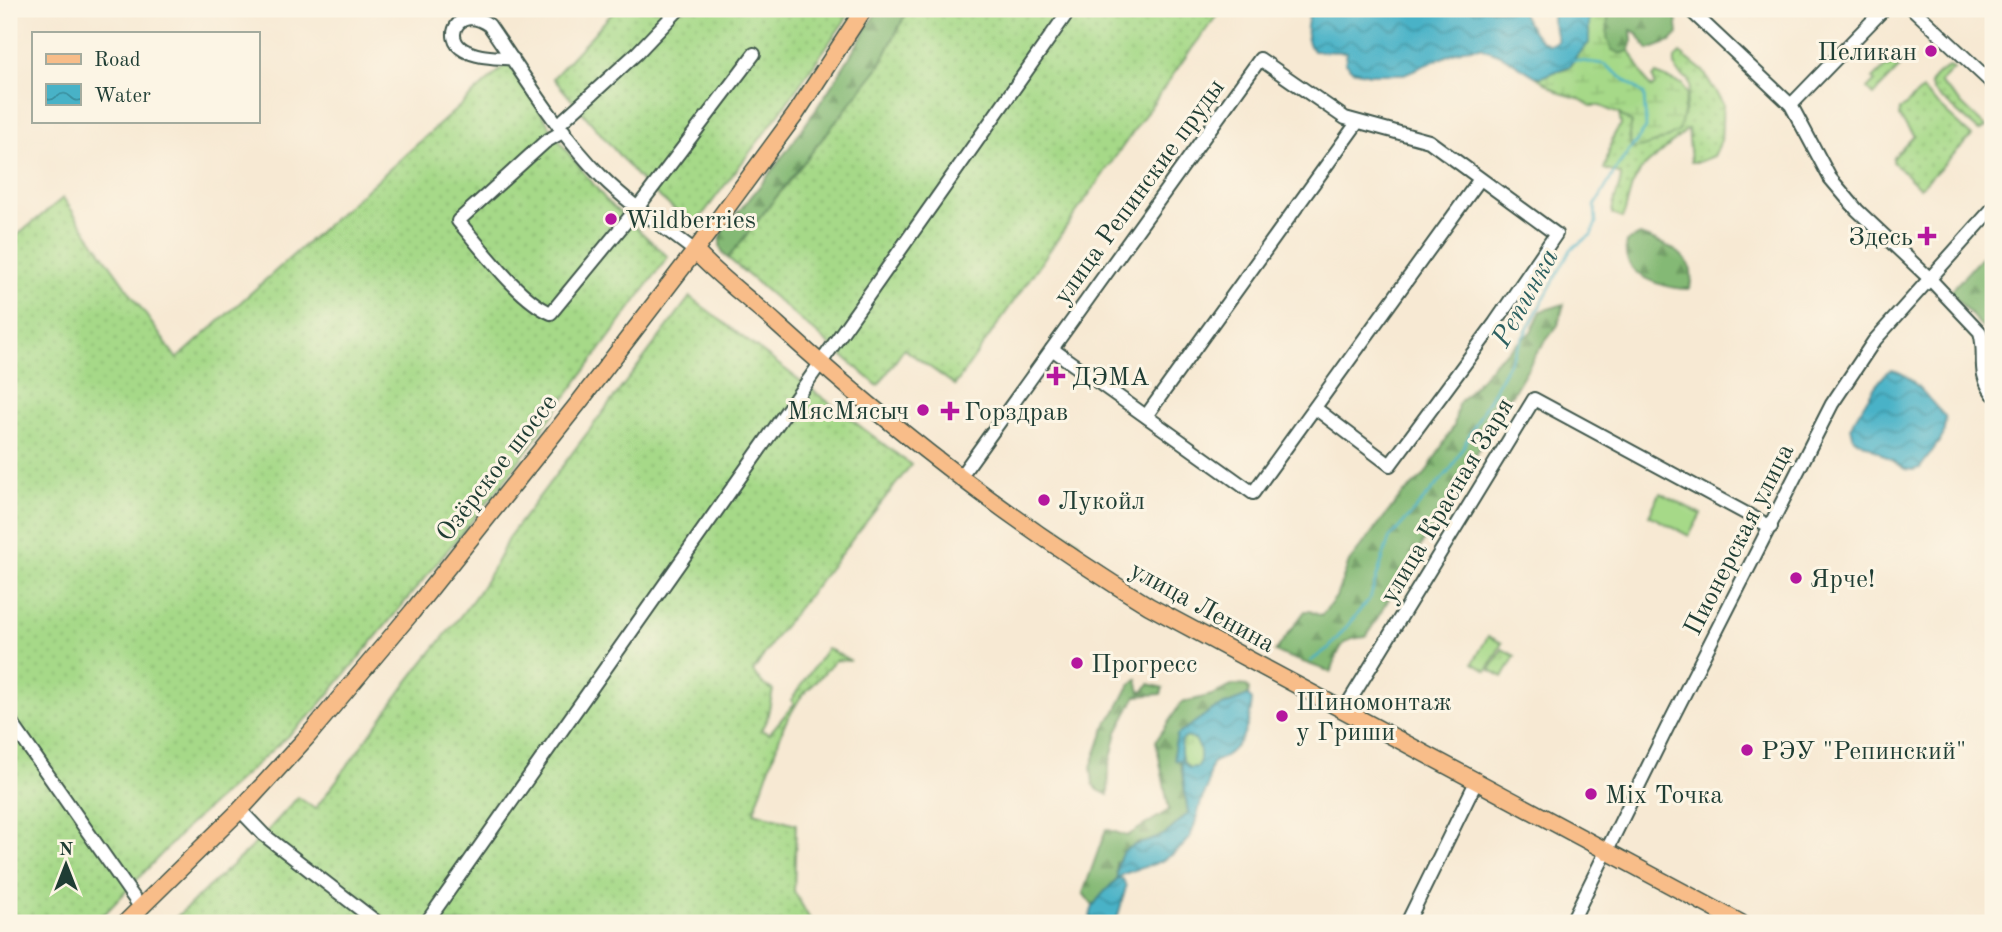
<svg xmlns="http://www.w3.org/2000/svg" width="2002" height="932" font-family="'Old Standard TT',serif">
	<defs>
		<pattern id="grass-dots" width="8" height="8" patternUnits="userSpaceOnUse" patternTransform="scale(1.75)"><rect width="8" height="8" fill="#a6d988"/><path d="M2 2h.1M6 6h.1" fill="none" stroke="#8ebb76" stroke-width="1.8" stroke-linecap="round"/></pattern>
		<pattern id="forest-firs" width="22" height="20" patternUnits="userSpaceOnUse" patternTransform="scale(1.75)"><rect width="22" height="20" fill="#84b974"/><path d="M5 1l3.5 6h-7zM16 11l3.5 6h-7z" fill="#6b9860"/></pattern>
		<pattern id="wetland-marsh" width="20" height="14" patternUnits="userSpaceOnUse" patternTransform="scale(1.75)"><rect width="20" height="14" fill="#a6d988"/><path d="M1 5h8M5 5V1M11 12h8M15 12V8" fill="none" stroke="#8ebb76"/></pattern>
		<pattern id="park-tufts" width="24" height="20" patternUnits="userSpaceOnUse" patternTransform="scale(1.75)"><rect width="24" height="20" fill="#a6d988"/><path d="M3 7l-1-3M5 7V3M7 7l1-3M15 17l-1-3M17 17v-4M19 17l1-3" fill="none" stroke="#8ebb76"/></pattern>
		<pattern id="water-waves" width="16" height="10" patternUnits="userSpaceOnUse" patternTransform="scale(1.75)"><rect width="16" height="10" fill="#48b2c7"/><path d="M0 5q4-4 8 0t8 0" fill="none" stroke="#3b92a2"/></pattern>
	</defs>
	<rect width="100%" height="100%" fill="#fcf5e5"/>
	<filter id="ink" filterUnits="userSpaceOnUse"><feTurbulence type="fractalNoise" baseFrequency=".0143" numOctaves="2"/><feDisplacementMap in="SourceGraphic" scale="14" xChannelSelector="R" yChannelSelector="G"/><feConvolveMatrix kernelMatrix="1 2 1 2 8 2 1 2 1" color-interpolation-filters="sRGB"/></filter>
	<filter id="wash" filterUnits="userSpaceOnUse"><feTurbulence type="fractalNoise" baseFrequency=".00686" numOctaves="4" result="noise"/><feDisplacementMap in="SourceGraphic" scale="28" xChannelSelector="R" yChannelSelector="G"/><feGaussianBlur stdDeviation="1.57" result="paint"/><feColorMatrix in="noise" values="0 0 0 0 0 0 0 0 0 0 0 0 0 0 0 0 0 1.4 0 .05"/><feComposite in="paint" operator="in"/></filter>
	<g filter="url(#wash)">
		<rect width="100%" height="100%" fill="#f7e9d3"/>
		<g fill="url(#grass-dots)" stroke="#628b5e" stroke-width="2">
			<polygon points="616,9 853,9 781,111 694,226 642,182 553,78"/>
			<polygon points="908,9 1222,9 1187,55 955,385 904,349 878,386 728,258 879,67"/>
			<path d="M1680 53 1703 71 1723 104 1721 141 1714 156 1699 162H1691L1688 129 1641 170 1632 186 1623 218 1612 214C1612 200 1621 189 1621 175L1604 169C1610 154 1609 137 1621 125L1619 114 1632 123 1629 135 1684 112 1690 86 1688 79C1677 74 1674 70 1675 58Z"/>
			<polygon points="1894,62 1900,67 1873,95 1867,89 1875,81 1873,79 1887,65 1889,67"/>
			<polygon points="508,63 565,149 606,200 668,257 500,487 313,713 188,826 96,923 9,923 9,242 63,198 177,359"/>
			<path d="M1949 67 1954 69 1940 83 1986 127 1979 131 1933 91 1930 84C1934 76 1940 71 1949 67Z"/>
			<polygon points="1922,90 1972,136 1920,188 1893,162 1894,157 1914,136 1899,117 1900,110"/>
			<path d="M690 297 911 465 777 635 753 672 764 685 773 690 767 719 761 730 769 734 794 704 791 700 827 648 851 661 836 660 800 698 784 725 754 812 796 824 794 891 812 923H170L261 838 298 797 315 809C346 769 374 728 404 687 440 638 485 595 508 538Z"/>
			<polygon points="1037,517 1041,517 1079,542 1080,547 1075,548 1038,522"/>
		</g>
		<g fill="url(#forest-firs)" stroke="#527b54" stroke-width="2">
			<path d="M878 9H908L879 67 728 258C717 249 719 240 724 228 784 162 834 86 878 9Z"/>
			<polygon points="1583,9 1675,9 1678,34 1670,42 1648,50 1637,33 1631,30 1632,41 1630,50 1622,54 1612,51 1607,38 1608,16 1589,12"/>
			<path d="M1640 235C1666 244 1701 256 1689 289 1669 289 1634 280 1627 259 1625 254 1626 247 1626 242Z"/>
			<polygon points="1993,244 1993,334 1991,337 1950,292"/>
			<path d="M1564 304 1558 325 1538 351 1366 637C1339 638 1339 650 1331 672L1275 652 1305 611H1310L1321 616 1336 597 1349 562 1401 496 1424 476 1454 426 1458 404 1497 360 1531 332 1541 311Z"/>
			<polygon points="1137,679 1140,692 1144,691 1149,684 1163,688 1161,694 1136,696 1117,732 1109,766 1108,795 1098,790 1093,784 1091,767 1107,722 1115,713 1129,686"/>
			<polygon points="1234,685 1247,686 1249,690 1248,696 1212,710 1174,749 1175,760 1180,761 1188,813 1166,834 1149,842 1136,843 1116,863 1117,879 1093,906 1083,893 1106,829 1127,836 1169,810 1156,741 1181,703 1212,695"/>
		</g>
		<path fill="url(#wetland-marsh)" stroke="#628b5e" stroke-width="2" d="M1589 12H1602L1608 16 1607 38 1612 50 1622 54 1630 50 1648 84 1652 88 1655 85 1653 78 1656 74 1682 84 1687 95 1679 131C1663 141 1649 147 1631 149L1629 135 1632 123 1619 114 1600 106H1591L1578 98 1560 93 1535 76 1541 77 1571 66 1577 55 1589 43Z"/>
		<g fill="url(#park-tufts)" stroke="#628b5e" stroke-width="2">
			<polygon points="1502,649 1515,656 1503,677 1490,670"/>
			<path d="M1187 737 1195 739C1201 749 1202 757 1198 767L1190 768C1180 761 1180 752 1182 740Z"/>
		</g>
		<g fill="#a6d988" stroke="#628b5e" stroke-width="2">
			<polygon points="1660,493 1701,514 1689,536 1649,515"/>
			<polygon points="1488,636 1502,643 1487,671 1473,663"/>
		</g>
		<g fill="url(#water-waves)" stroke="#34787e" stroke-width="2" fill-rule="evenodd">
			<path d="M1315 9H1520C1528 24 1533 38 1550 45L1558 41 1552 20 1553 9H1583L1589 12V43L1577 55 1570 66 1541 77 1535 76 1501 55 1480 47 1463 49 1404 74H1370L1352 70 1345 63 1347 52 1313 51C1304 37 1306 27 1310 12Z"/>
			<path d="M1892 370C1912 373 1931 404 1946 417L1943 436 1920 468 1913 470 1905 469 1869 446 1854 439 1851 427 1853 422 1873 389 1887 372Z"/>
			<path d="M1248 696 1252 700C1250 729 1240 752 1212 763 1209 771 1209 776 1208 784 1208 790 1204 794 1202 799 1192 831 1196 842 1163 860 1149 868 1130 868 1118 878L1123 879 1126 887 1116 923H1091C1086 906 1106 891 1117 879 1116 839 1137 849 1163 835 1172 831 1180 820 1188 813L1181 761 1175 760 1174 749 1177 735 1212 710ZM1187 737 1195 739C1201 749 1202 757 1198 767L1189 768C1180 761 1180 752 1182 740Z"/>
		</g>
		<g fill="none" stroke-linecap="round" stroke-linejoin="round">
			<polyline stroke="#48b2c7" stroke-width="2.5" points="1311,661 1330,647 1370,598 1389,539 1451,469 1571,249 1591,235 1596,223 1595,206 1618,166 1646,128 1644,94 1604,64 1572,60"/>
		</g>
	</g>
	<g filter="url(#ink)">
		<g fill="none" stroke-linecap="round" stroke-linejoin="round">
			<g stroke="#3f574c" stroke-width="16">
				<g id="minor">
					<path d="M1689 9 1791 105 1830 178 1857 210 1929 278 1980 332C1987 356 1976 371 1993 394"/>
					<polyline points="1913,9 1993,84"/>
					<path d="M513 59C497 57 478 58 464 50 442 38 459 4 489 25 523 74 560 135 602 177 630 205 664 227 695 251"/>
					<polyline points="1791,105 1884,9"/>
					<polyline points="559,124 637,53 679,9"/>
					<path d="M564 131 545 142 458 221C481 247 519 300 551 313L638 207 754 54"/>
					<polyline points="1052,349 1253,493 1480,179"/>
					<polyline points="1146,416 1357,123"/>
					<polyline points="960,477 1260,59 1345,118 1429,141 1556,234 1495,323 1390,465 1315,408"/>
					<polyline points="1344,710 1534,399 1771,527"/>
					<polyline points="9,719 141,908"/>
					<polyline points="240,810 264,835 378,923"/>
					<polyline points="426,923 1070,9"/>
					<polyline points="1407,923 1476,782"/>
					<polyline points="1571,923 1667,728 1832,404 1874,341 1993,208"/>
				</g>
			</g>
			<g stroke="#3f574c" stroke-width="19">
				<g id="major">
					<path d="M695 251C720 278 751 300 778 325 893 430 1016 525 1149 606L1741 923"/>
					<polyline points="125,923 240,810 307,737 412,612 580,401 695,251 795,115 864,9"/>
				</g>
			</g>
			<use href="#minor" stroke="#fff" stroke-width="12"/>
			<use href="#major" stroke="#f8bd89" stroke-width="16"/>
		</g>
	</g>
	<g fill="#b5179e" stroke="#fcf5e5" stroke-width="2.5">
		<circle cx="1931" cy="51" r="7"/>
		<circle cx="611" cy="219" r="7"/>
		<path d="M1923.5 225.5h7v7h7v7h-7v7h-7v-7h-7v-7h7z"/>
		<path d="M1052.5 365.5h7v7h7v7h-7v7h-7v-7h-7v-7h7z"/>
		<circle cx="923" cy="410" r="7"/>
		<path d="M946.5 400.5h7v7h7v7h-7v7h-7v-7h-7v-7h7z"/>
		<circle cx="1044" cy="500" r="7"/>
		<circle cx="1796" cy="578" r="7"/>
		<circle cx="1077" cy="663" r="7"/>
		<circle cx="1282" cy="716" r="7"/>
		<circle cx="1747" cy="750" r="7"/>
		<circle cx="1591" cy="794" r="7"/>
	</g>
	<g text-anchor="middle" stroke-width="6" stroke-linejoin="round" paint-order="stroke">
		<g font-size="26" fill="#1f3d34" stroke="#fcf5e5" text-anchor="start">
			<text x="1917" y="60" text-anchor="end">Пеликан</text>
			<text x="625" y="228">Wildberries</text>
			<text x="1913" y="245" text-anchor="end">Здесь</text>
			<text x="1072" y="385">ДЭМА</text>
			<text x="909" y="419" text-anchor="end">МясМясыч</text>
			<text x="964" y="420">Горздрав</text>
			<text x="1058" y="509">Лукойл</text>
			<text x="1810" y="587">Ярче!</text>
			<text x="1091" y="672">Прогресс</text>
			<text x="1296" y="710">Шиномонтаж<tspan x="1296" dy="30">у Гриши</tspan></text>
			<text x="1761" y="759">РЭУ "Репинский"</text>
			<text x="1605" y="803">Mix Точка</text>
		</g>
		<g font-size="26" fill="#1f3d34" stroke="#fcf5e5">
			<text transform="translate(1138 191) rotate(-54)" y="9">улица Репинские пруды</text>
			<text transform="translate(496 467) rotate(-52)" y="9">Озёрское шоссе</text>
			<text transform="translate(1446 500) rotate(-59)" y="9">улица Красная Заря</text>
			<text transform="translate(1738 539) rotate(-63)" y="9">Пионерская улица</text>
			<text transform="translate(1203 606) rotate(29)" y="9">улица Ленина</text>
		</g>
		<g font-size="28" font-style="italic" fill="#2b6060" stroke="#fcf5e5">
			<text transform="translate(1524 297) rotate(-61)" y="10">Репинка</text>
		</g>
	</g>
	<rect width="2002" height="932" fill="none" stroke="#fcf5e5" stroke-width="35"/>
	<rect x="32" y="32" width="228" height="91" fill="#fcf5e5" stroke="#a4ab9e" stroke-width="2"/>
	<rect x="46" y="54" width="35" height="10" fill="#f8bd89" stroke="#a4ab9e" stroke-width="2"/>
	<text x="94" y="66" font-size="21" fill="#1f3d34">Road</text>
	<rect x="46" y="84" width="35" height="21" fill="url(#water-waves)" stroke="#a4ab9e" stroke-width="2"/>
	<text x="94" y="102" font-size="21" fill="#1f3d34">Water</text>
	<g transform="translate(66 865)" stroke="#fcf5e5" stroke-width="5" paint-order="stroke">
	<path d="M0-5L12 26L0 18L-12 26Z" fill="#1f3d34"/>
	<text y="-10" font-size="19" font-weight="bold" text-anchor="middle" fill="#1f3d34">N</text>
	</g>
</svg>
